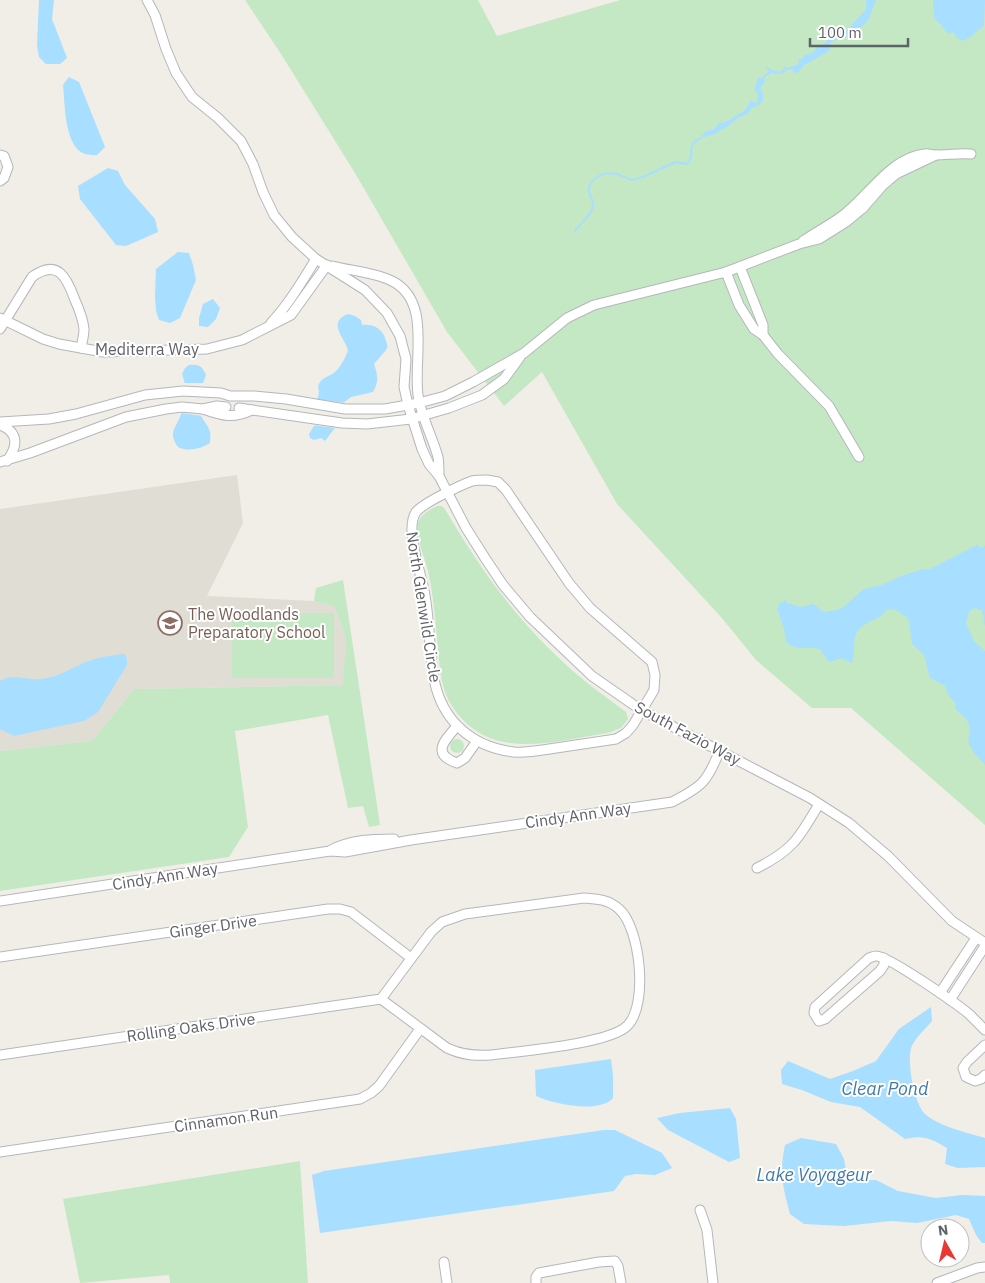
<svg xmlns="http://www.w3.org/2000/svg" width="985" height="1283" font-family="'IBM Plex Sans',sans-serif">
	<rect width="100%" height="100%" fill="#f0eee7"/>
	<polygon fill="#e0ddd5" points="237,475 243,523 207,596 314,601 334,606 346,639 344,685 134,689 92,741 0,751 0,509"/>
	<g fill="#c5e8c4">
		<polygon points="245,0 478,0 497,36 620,0 985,0 985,825 851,708 812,708 756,660 721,617 617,504 542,372 504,406 447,332 355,173 281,54"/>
		<path d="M437 506H442L445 509C479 567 514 617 563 662 583 681 605 696 626 712L628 719 621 728 608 733C567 739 515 755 478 732 463 723 451 708 445 692 439 675 439 656 437 639 435 616 433 594 428 571 425 559 415 535 418 523 421 514 429 510 437 506Z"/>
		<polygon points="343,580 380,825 369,827 363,806 348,808 328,715 235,731 248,827 229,857 0,891 0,751 92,741 134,689 343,685 346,639 334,606 314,601 316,588"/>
		<rect x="232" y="613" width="102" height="65"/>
		<circle cx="457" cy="746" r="7"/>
		<polygon points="300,1161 308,1283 170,1283 169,1275 80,1283 63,1199"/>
	</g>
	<g fill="#a8deff">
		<polygon points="39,0 54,0 52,19 67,58 60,64 46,64 39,57 37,45"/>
		<polygon points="866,0 876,0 868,21 859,29 831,42 829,51 803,66 799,72 794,73 792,69 787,70 782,74 771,73 764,78 765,82 760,88 763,94 763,100 759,105 752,108 747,114 738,118 728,126 715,134 701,138 705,132 714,129 719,123 726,122 745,110 751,100 756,103 758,102 757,92 754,90 758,78 761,78 769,71 764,66 772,70 781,72 784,67 787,68 799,64 798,59 802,59 804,55 812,53 818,46 827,42 826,37 830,34 835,35 837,33 840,34 848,29 866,9"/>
		<path d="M933 0H985L984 26C976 31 971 38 963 41L957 38 953 32 948 34 942 26 934 18Z"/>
		<path d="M69 77 79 82 105 147 97 155C94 155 89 155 85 154 64 147 65 103 63 85Z"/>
		<polygon points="108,168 118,171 125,185 155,219 158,232 126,246 116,245 80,199 78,186"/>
		<polygon points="178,252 189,253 193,265 196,280 180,318 170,323 159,320 156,311 155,296 156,269"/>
		<polygon points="213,299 220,308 216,319 208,327 199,326 199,318 203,304"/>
		<path d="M348 314 355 316 361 320 362 325C373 324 383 328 386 341 387 344 388 345 387 348 385 352 377 360 374 364 378 376 379 381 373 392L351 397 343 403 334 429 325 441 321 438 314 440 310 438 309 434 314 426 319 391 318 387C321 376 329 378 336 371 341 366 346 357 348 350 344 337 327 322 348 314Z"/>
		<path d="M189 365C199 364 202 366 206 375L203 383 201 416C208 428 212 428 210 443 200 449 189 452 178 447 167 431 177 428 181 414 186 401 187 386 182 374L185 368Z"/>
		<path d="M977 545 982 548 985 545V626C983 622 984 612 981 610 979 609 976 609 974 608L969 612 966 623 974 641 985 651V765C980 759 974 754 970 746 967 741 969 737 970 731 971 722 961 713 955 709L956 704 948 694 945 686 930 678 924 655 912 644 909 621 905 616 896 610 887 609C881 620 868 620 860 628 851 638 856 652 852 663L841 658 830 662C824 659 824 652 819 649 808 645 800 653 786 642L784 628 777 609 779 604 785 600 787 603 801 607 813 604 824 612 841 609 864 589 882 585 901 576 923 569H930Z"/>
		<path d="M124 654 127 658V665L98 712 84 721 14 736 0 729V681C12 673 29 681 42 679 63 676 71 667 89 661 100 657 112 655 124 654Z"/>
		<path d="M931 1007 932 1021C926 1028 914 1039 911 1048 907 1063 914 1103 925 1114 938 1126 968 1133 985 1138V1167L958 1168 945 1164 947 1148C930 1138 924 1135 905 1139L860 1107 831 1102 802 1090 782 1084 781 1070 788 1061 830 1079 853 1071 876 1061 899 1029Z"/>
		<path d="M611 1059 613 1076V1098C599 1114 553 1104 536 1096L535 1070Z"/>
		<polygon points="730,1108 736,1119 740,1158 729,1162 668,1130 657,1118 680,1113"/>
		<polygon points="604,1130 615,1130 662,1153 672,1168 655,1175 636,1174 625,1176 614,1191 320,1233 312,1175 324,1171"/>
		<path d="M801 1138 836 1144 844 1159 847 1176 857 1180H876L898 1191 936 1198 962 1195 985 1196V1243H982L976 1235 969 1219 956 1215 917 1223 891 1221 844 1226 804 1224 790 1214C783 1186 779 1174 785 1145Z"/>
	</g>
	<g fill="#f0eee7">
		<polygon points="184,383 204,383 203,416 181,413"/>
		<polygon points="315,399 346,403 336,428 311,425"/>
	</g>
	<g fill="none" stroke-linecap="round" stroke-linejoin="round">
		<path stroke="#a8deff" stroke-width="2" d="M575 231C581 223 591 216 593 206 594 200 589 196 589 191 589 184 591 181 596 178 608 169 620 175 632 180L643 177 676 162 687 164C696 154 685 144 701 138"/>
		<g stroke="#b4b7bb" stroke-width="11">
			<g id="minor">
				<polyline points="147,0 155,15 166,49 176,73 192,97 218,118 241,141 253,164 263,192 274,215 292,237 316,259 365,290 387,313 400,336 406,359 404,387 408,405 422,449 429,464 439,476 466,528 485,558 503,585 530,617 592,676 641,710 810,798 849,823 888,856 952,921 985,943"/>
				<polyline points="0,155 4,156 8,167 4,178 0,181"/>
				<path d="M803 241C816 232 830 225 842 216 869 196 889 159 924 154 928 153 932 155 936 155 947 155 959 153 971 154"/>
				<path d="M332 266C352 271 374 272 392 281 432 301 413 359 418 395 421 416 432 436 438 457 439 463 439 470 439 476"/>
				<polyline points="740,267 763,325 763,335"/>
				<polyline points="726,272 739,305 754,329 763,335 778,354 829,406 859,457"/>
				<polyline points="0,318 43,339 59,344 103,352 207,349 242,340 291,315 327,265"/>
				<path d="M271 323C289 304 302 281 316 259"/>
				<path d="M0 329 32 277C58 258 67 278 75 300 79 309 83 319 84 329 84 336 82 342 81 348"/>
				<polyline points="239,408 342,423 367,424 411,419 449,408 482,395 504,379 520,357"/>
				<path d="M203 409C223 416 233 419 252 410"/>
				<polyline points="0,422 49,419 76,414 145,395 183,391 221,393 230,396 254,396 286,399 345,409 385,409 419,403 445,396 473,382 524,353 567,318 594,305 726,272 799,244 819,239 846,222 863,208 883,185 896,174 936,155"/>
				<path d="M0 425C19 432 18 446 7 461"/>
				<polyline points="0,462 30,453 126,417 166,409 182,407 203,409 217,406 226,407"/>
				<path d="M487 480 498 482 506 490 569 583 590 608 652 662 655 675 654 690 633 725 626 733 616 739C596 742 576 745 556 748 542 750 528 753 514 752 472 747 442 721 434 679 429 652 430 623 425 596 422 574 404 530 416 512 423 503 461 485 472 481 477 480 483 480 487 480Z"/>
				<path d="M457 726C444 741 431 754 457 763L465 758 477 741"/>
				<path d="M331 850C350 840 372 839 394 839"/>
				<path d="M757 868C793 850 799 838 819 804"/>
				<path d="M584 898C597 899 608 899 619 909 640 927 649 1005 627 1026 609 1044 520 1051 491 1055 475 1056 462 1055 447 1048L381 999 431 932 442 922 465 914Z"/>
				<path d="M0 901 330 851 345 852 411 840 672 802C703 786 707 782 720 750"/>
				<polyline points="0,957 328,909 340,909 351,912 411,958"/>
				<path d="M884 958V965L880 971 825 1019 819 1021 814 1013 815 1007 869 958C872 957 874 956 876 956 887 955 957 1004 969 1014 974 1019 980 1025 985 1030"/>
				<polyline points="940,993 976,938"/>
				<polyline points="950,1000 985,946"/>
				<polyline points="985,1045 967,1062 963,1068 966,1077 975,1081 981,1079 985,1075"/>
				<polyline points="0,1055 381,999"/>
				<polyline points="0,1152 360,1099 371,1093 379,1086 420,1029"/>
				<polyline points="700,1210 707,1230 713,1283"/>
				<polyline points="444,1262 447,1283"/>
				<polyline points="536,1283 536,1277 539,1273 599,1262 615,1261 618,1266 621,1283"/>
				<polyline points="937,1283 977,1268 985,1267"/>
			</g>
		</g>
		<use href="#minor" stroke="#fff" stroke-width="9"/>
	</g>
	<defs>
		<g id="school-ring" transform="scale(1.25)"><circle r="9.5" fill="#fff" stroke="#8d6e63" stroke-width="1.5"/><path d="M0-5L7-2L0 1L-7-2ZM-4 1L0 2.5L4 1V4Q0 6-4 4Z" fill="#8d6e63"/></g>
	</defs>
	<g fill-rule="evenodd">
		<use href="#school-ring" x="170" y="623"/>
	</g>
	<g text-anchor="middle" stroke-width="4" stroke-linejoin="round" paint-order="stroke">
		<g font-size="16" fill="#5e6367" stroke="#fff">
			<text x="147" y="355">Mediterra Way</text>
			<text transform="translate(424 607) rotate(81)" y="6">North Glenwild Circle</text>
			<text transform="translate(688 733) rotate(28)" y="6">South Fazio Way</text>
			<text transform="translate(578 815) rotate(-8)" y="6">Cindy Ann Way</text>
			<text transform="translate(165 876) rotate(-9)" y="6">Cindy Ann Way</text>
			<text transform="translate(213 926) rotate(-8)" y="6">Ginger Drive</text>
			<text transform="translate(191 1027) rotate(-8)" y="6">Rolling Oaks Drive</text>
			<text transform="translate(226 1119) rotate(-8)" y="6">Cinnamon Run</text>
		</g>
		<g font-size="16" fill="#785e54" stroke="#fff" text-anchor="start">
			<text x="188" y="620">The Woodlands<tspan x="188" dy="18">Preparatory School</tspan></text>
		</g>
		<g font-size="18" font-style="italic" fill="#407aaa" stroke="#fff">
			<text x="885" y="1095">Clear Pond</text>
			<text x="814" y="1181">Lake Voyageur</text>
		</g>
	</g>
	<g transform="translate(945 1243) rotate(352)"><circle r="24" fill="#ffffff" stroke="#bfc1c2"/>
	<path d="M0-4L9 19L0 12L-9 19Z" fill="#eb3733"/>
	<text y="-8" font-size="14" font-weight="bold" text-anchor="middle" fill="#5e6367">N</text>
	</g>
	<path d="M810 38v8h98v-8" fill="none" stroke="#5e6367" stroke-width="2.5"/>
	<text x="818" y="38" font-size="15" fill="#5e6367" stroke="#ffffff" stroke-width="4" paint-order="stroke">100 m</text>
</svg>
